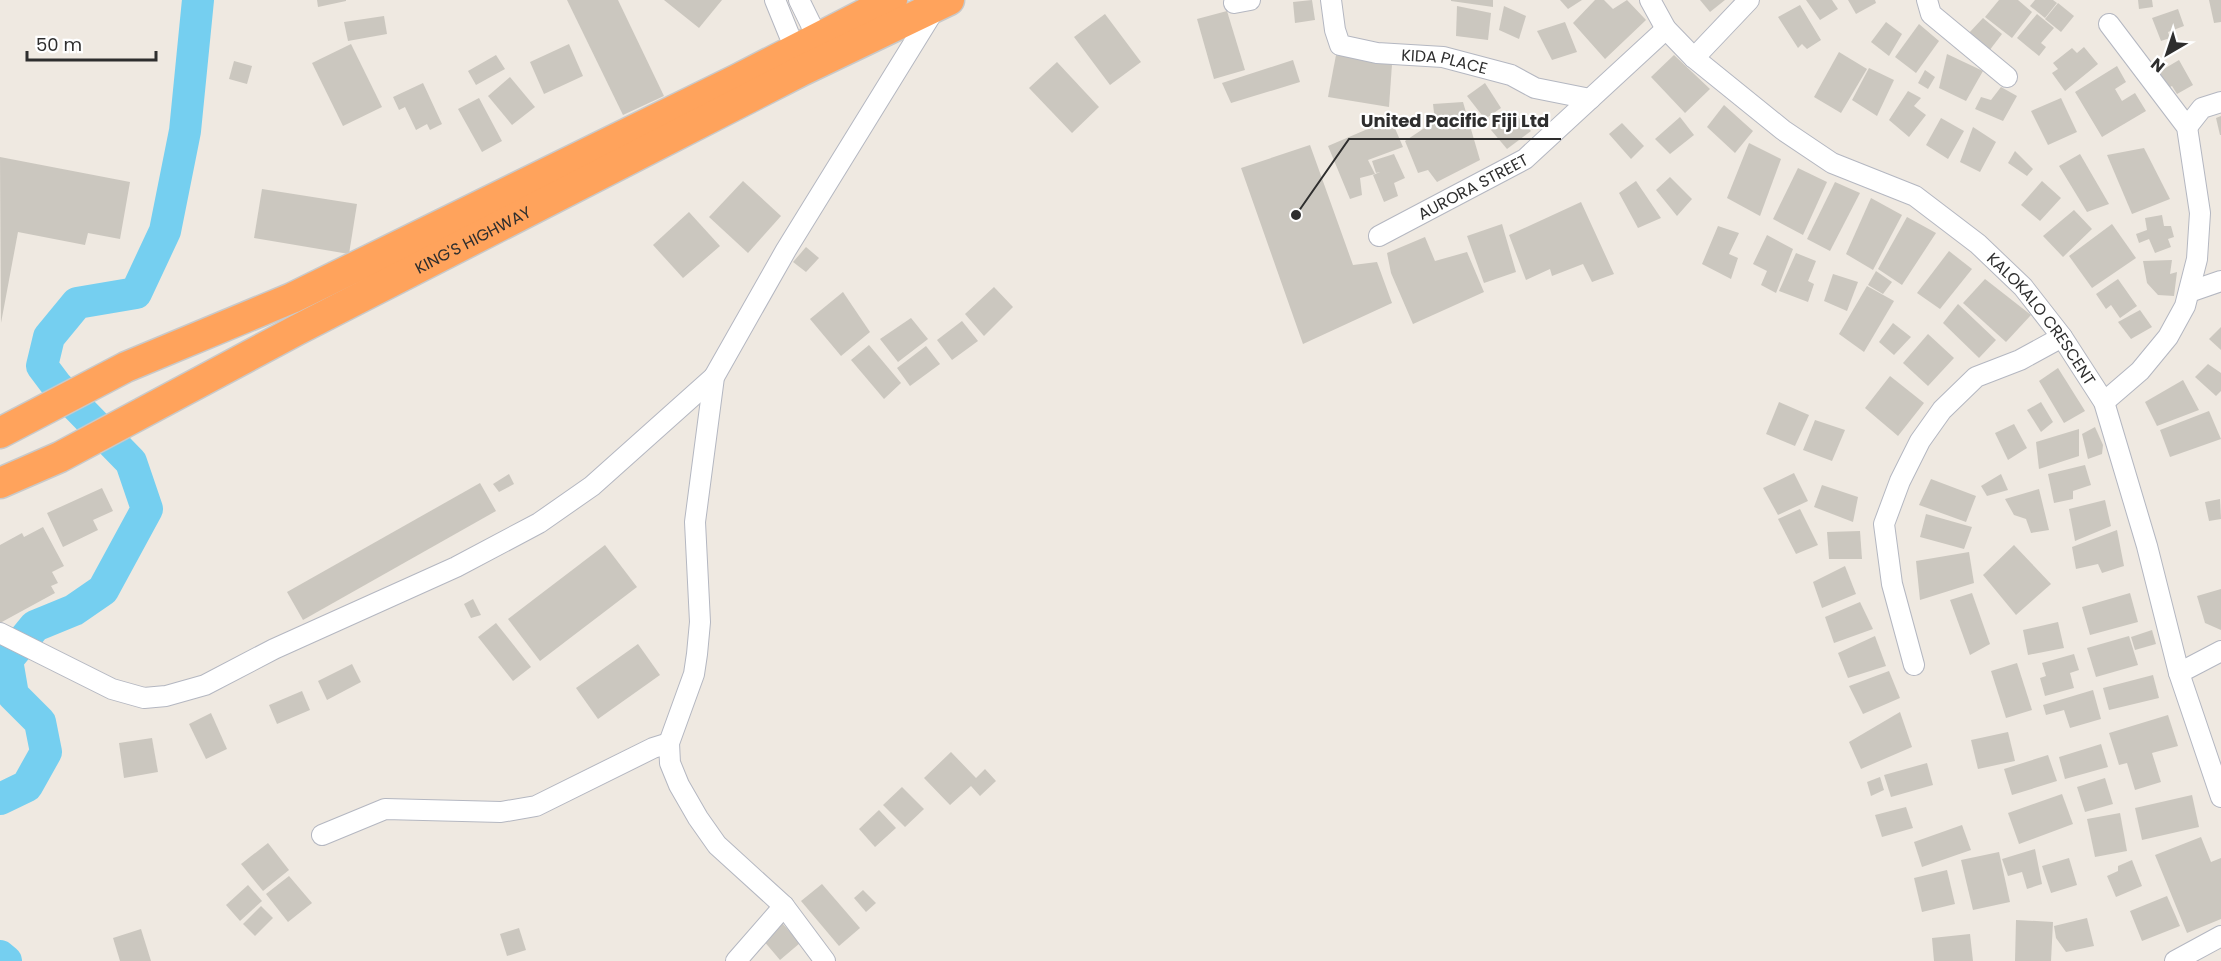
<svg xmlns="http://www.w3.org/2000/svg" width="2221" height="961" font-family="Poppins,sans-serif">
	<rect width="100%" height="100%" fill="#efe9e1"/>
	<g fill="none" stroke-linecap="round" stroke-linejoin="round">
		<g stroke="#75cff0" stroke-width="32">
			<polyline points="0,799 27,786 46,752 40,722 13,695 7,660 35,626 74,610 103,590 147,509 131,462 57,386 42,366 49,337 77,303 136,293 165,231 185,131 198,0"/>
			<polyline points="0,956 6,961"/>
		</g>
	</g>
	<g fill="#cbc7bf">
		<polygon points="317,0 346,0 346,1 318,7"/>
		<polygon points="567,0 618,0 664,96 623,115"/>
		<polygon points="664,0 722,0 699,28"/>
		<polygon points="1312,0 1315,20 1295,23 1293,2"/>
		<polygon points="1451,0 1493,0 1493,7 1451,1"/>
		<polygon points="1560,0 1582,0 1568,9"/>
		<polygon points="1595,0 1604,0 1613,9 1627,0 1646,20 1605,59 1573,23"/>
		<polygon points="1700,0 1725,0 1710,12"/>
		<polygon points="1806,0 1832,0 1838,9 1820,20"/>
		<polygon points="1848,0 1875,0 1876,3 1856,14"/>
		<polygon points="1999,0 2018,0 2032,12 2012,38 1985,17"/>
		<polygon points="2035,0 2053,0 2057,3 2045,18 2030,6"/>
		<polygon points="2138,0 2152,0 2153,7 2139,9"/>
		<polygon points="2209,0 2221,0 2221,22 2214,23"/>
		<polygon points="2058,3 2074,16 2061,32 2045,19"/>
		<polygon points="1800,5 1821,40 1807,49 1802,44 1798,48 1778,17"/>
		<polygon points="1457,6 1491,13 1488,40 1456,36"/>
		<polygon points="1504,6 1526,16 1519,39 1499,30"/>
		<polygon points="2178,9 2184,26 2168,32 2170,38 2161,41 2152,18"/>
		<polygon points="1227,11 1245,70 1214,79 1197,19"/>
		<polygon points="1105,14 1141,62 1110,85 1074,37"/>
		<polygon points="2037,14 2054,28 2041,43 2046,47 2039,56 2017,38"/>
		<polygon points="384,16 387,34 348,41 344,22"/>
		<polygon points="1983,18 2002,34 1989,51 1968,34"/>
		<polygon points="1565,22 1577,52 1552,60 1537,31"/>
		<polygon points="1886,22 1902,34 1889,56 1871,42"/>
		<polygon points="1919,24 1939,41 1916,73 1895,57"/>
		<polygon points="351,44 382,107 343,126 312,63"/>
		<polygon points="569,44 583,76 544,94 530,62"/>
		<polygon points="2084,47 2098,64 2065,91 2052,73 2058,69 2053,63 2072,48 2077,53"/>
		<polygon points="1839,52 1867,69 1841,113 1814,97"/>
		<polygon points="1947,54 1983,71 1966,101 1939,88"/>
		<polygon points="496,55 505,69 476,85 468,71"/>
		<polygon points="1336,55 1392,64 1389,107 1328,97"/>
		<polygon points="1674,55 1710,89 1685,113 1651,77"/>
		<polygon points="1293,60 1300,82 1231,103 1222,83"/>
		<polygon points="2179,60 2193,85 2177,94 2172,86 2166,89 2157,73"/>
		<polygon points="234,61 252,66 247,84 229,79"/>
		<polygon points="1057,62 1099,107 1072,133 1029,88"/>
		<polygon points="2117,66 2126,82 2115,89 2122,101 2135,93 2146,111 2102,137 2075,92"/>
		<polygon points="1869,68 1894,80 1877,116 1852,100"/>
		<polygon points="1925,70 1935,77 1928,89 1918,83"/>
		<polygon points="510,77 535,107 512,125 488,96"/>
		<polygon points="423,83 442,124 430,130 427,124 416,130 405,107 399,110 393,97"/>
		<polygon points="1485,83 1501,108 1485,119 1467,96"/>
		<polygon points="2001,87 2017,96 2003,121 1975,109 1981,97 1991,100"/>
		<polygon points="1908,91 1921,98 1914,106 1926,115 1909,137 1889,120"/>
		<polygon points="479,98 502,141 482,152 458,109"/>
		<polygon points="2061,98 2077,132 2048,145 2031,111"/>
		<polygon points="1463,102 1480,160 1437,182 1428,170 1418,173 1405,141 1435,121 1433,104"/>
		<polygon points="1724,105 1753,131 1735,153 1707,127"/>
		<polygon points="1513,111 1531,131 1507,149 1491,130"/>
		<polygon points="2221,116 2221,135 2220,135 2216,118"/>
		<polygon points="1680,117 1694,135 1670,154 1655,139"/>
		<polygon points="1941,118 1964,131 1948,159 1926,145"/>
		<polygon points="1391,119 1403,147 1368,160 1375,174 1360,178 1362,195 1350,199 1328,146"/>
		<polygon points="1622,123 1644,146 1631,159 1609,134"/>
		<polygon points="1973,127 1996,142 1980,172 1960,162"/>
		<polygon points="1749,143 1781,159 1760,216 1727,198"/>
		<polygon points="1310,145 1353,265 1377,262 1392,303 1303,344 1241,168"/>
		<polygon points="2144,148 2170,199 2132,214 2107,155"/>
		<polygon points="2015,151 2033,169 2027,176 2008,163"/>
		<polygon points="1394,154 1405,178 1394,183 1398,196 1384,202 1373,175 1380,172 1376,173 1372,161"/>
		<polygon points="2080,154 2109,204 2087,212 2059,166"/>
		<polygon points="0,157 130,182 120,239 88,233 85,245 18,232 1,323"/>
		<polygon points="1798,168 1827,182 1803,235 1773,219"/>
		<polygon points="1670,177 1692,199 1677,216 1656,190"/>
		<polygon points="743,181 781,216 748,253 709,217"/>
		<polygon points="1636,181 1661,218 1638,228 1619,193"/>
		<polygon points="2042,181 2061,198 2040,221 2021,205"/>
		<polygon points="1835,182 1860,193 1830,251 1807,239"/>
		<polygon points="262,189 357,204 349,254 254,238"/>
		<polygon points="1871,198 1902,215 1873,270 1846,254"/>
		<polygon points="1581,202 1614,274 1592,282 1583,264 1552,276 1550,269 1526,280 1509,235"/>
		<polygon points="2074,210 2092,229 2063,257 2043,236"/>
		<polygon points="689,212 720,246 683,278 653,245"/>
		<polygon points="2162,215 2164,226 2171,226 2174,237 2168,239 2171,247 2155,253 2149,239 2139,243 2136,234 2147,230 2145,218"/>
		<polygon points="1907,217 1936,233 1902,285 1878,269"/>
		<polygon points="1502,224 1516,272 1484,283 1467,236"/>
		<polygon points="2112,224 2136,258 2092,288 2069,256"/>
		<polygon points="1718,226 1739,233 1729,254 1738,258 1731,279 1702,264"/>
		<polygon points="1767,235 1793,249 1776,293 1761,285 1767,271 1753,264"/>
		<polygon points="1425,237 1435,261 1467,252 1484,292 1413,324 1391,273 1387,253"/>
		<polygon points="806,247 819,258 806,272 793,262"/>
		<polygon points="1949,251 1972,269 1940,309 1917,293"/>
		<polygon points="1796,253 1816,261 1808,281 1814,284 1808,302 1779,291"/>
		<polygon points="2172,260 2170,274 2177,272 2174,296 2158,295 2147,283 2143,261"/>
		<polygon points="1876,271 1892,282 1883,294 1868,285"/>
		<polygon points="1833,274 1858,282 1847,311 1824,301"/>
		<polygon points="1985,279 2031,315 2006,342 1963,303"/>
		<polygon points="2118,279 2137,306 2120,318 2111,305 2106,309 2096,294"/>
		<polygon points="1867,286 1894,301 1864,352 1839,334"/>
		<polygon points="994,287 1013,307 984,336 965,314"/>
		<polygon points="843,292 870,332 841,356 810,319"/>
		<polygon points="1958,304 1996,340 1979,358 1943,323"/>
		<polygon points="2140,310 2152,327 2131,339 2118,322"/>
		<polygon points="911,318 928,339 898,362 880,339"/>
		<polygon points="962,321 978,341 952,360 937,340"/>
		<polygon points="1893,323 1911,337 1894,355 1879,342"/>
		<polygon points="2221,327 2221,350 2209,339"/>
		<polygon points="1928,334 1954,358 1928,386 1903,363"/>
		<polygon points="869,345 901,383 884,399 851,360"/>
		<polygon points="926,346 940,364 910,386 897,368"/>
		<polygon points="2208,364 2221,373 2221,391 2216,396 2195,377"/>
		<polygon points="2058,368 2085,411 2064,423 2039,381"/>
		<polygon points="1890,376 1924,403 1898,436 1865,408"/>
		<polygon points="2183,380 2199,410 2157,426 2145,402"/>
		<polygon points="1779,402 1809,415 1795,446 1766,434"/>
		<polygon points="2041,402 2053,422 2041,432 2027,410"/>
		<polygon points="2209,411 2221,439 2170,457 2160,430"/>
		<polygon points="1815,420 1845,430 1832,461 1803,450"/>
		<polygon points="2014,424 2027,448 2008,460 1995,433"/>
		<polygon points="2095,427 2103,445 2102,454 2088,459 2082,434"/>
		<polygon points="2079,429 2079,456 2039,469 2036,442"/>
		<polygon points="2085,465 2091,485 2073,491 2073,499 2054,503 2048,474"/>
		<polygon points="1794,473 1808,501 1778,515 1763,488"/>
		<polygon points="509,474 514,484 499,492 493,484"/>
		<polygon points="2001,474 2008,490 1987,496 1981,486"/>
		<polygon points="1931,479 1976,496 1966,522 1919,505"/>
		<polygon points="480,483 496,511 303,620 287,592"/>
		<polygon points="1822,485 1858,497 1853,522 1814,507"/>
		<polygon points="102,488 113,511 93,520 98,530 63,547 47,513"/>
		<polygon points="2039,489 2049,530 2031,533 2026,519 2014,515 2005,499"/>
		<polygon points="2220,499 2221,519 2209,521 2205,502"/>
		<polygon points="2105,500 2111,526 2075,541 2069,509"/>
		<polygon points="1800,509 1818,545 1796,554 1778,519"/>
		<polygon points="1926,514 1972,527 1964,549 1920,537"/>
		<polygon points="43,527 64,566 52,572 58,583 51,586 55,593 0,623 0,545 22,533 24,537"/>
		<polygon points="2117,530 2124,566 2102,573 2098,564 2076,569 2072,547"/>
		<polygon points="1860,531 1862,559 1829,559 1827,532"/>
		<polygon points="605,545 637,587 540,661 508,619"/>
		<polygon points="2014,545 2051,584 2016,615 1983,575"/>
		<polygon points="1969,552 1974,583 1920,600 1916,561"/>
		<polygon points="1845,566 1856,594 1822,608 1813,582"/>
		<polygon points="2221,589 2221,630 2205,623 2197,596"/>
		<polygon points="1972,593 1990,644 1970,655 1950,600"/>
		<polygon points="2130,593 2138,622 2090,635 2082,607"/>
		<polygon points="473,599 481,615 471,618 464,604"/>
		<polygon points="1860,602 1873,629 1834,643 1825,617"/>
		<polygon points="2058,622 2064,648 2028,655 2023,630"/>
		<polygon points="496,623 531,667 513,681 478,637"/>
		<polygon points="2152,630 2156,644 2135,650 2131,637"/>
		<polygon points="1875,636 1886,666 1848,678 1838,653"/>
		<polygon points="2129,636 2138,665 2096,677 2087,648"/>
		<polygon points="638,644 660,675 598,719 576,688"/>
		<polygon points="2074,654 2079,670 2070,673 2074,688 2045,696 2040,678 2046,676 2042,663"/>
		<polygon points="2017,663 2032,710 2006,718 1991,671"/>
		<polygon points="352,664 361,682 327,700 318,681"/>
		<polygon points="1889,671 1900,698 1863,714 1849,686"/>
		<polygon points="2153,675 2159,698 2109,710 2103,688"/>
		<polygon points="2093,690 2101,719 2070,728 2064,710 2046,715 2043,705"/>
		<polygon points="302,691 310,710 277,724 269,705"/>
		<polygon points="1900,712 1912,747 1861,769 1849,742"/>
		<polygon points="211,713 227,749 206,759 189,724"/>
		<polygon points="2168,715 2178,746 2152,753 2161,782 2135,790 2127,763 2119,765 2109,733"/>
		<polygon points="2008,732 2015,761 1978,769 1971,740"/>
		<polygon points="152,738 158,772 124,778 119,743"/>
		<polygon points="2101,744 2108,767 2065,779 2059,757"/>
		<polygon points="951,752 976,778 985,769 996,781 980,796 971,786 950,805 924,778"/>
		<polygon points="2048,755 2057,781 2012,795 2004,769"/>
		<polygon points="1927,763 1933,785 1891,797 1884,775"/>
		<polygon points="1880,777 1884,790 1871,796 1867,782"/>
		<polygon points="2105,778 2113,804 2085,812 2077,787"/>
		<polygon points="902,787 924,809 905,827 883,805"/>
		<polygon points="2062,794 2073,824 2019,844 2008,813"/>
		<polygon points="2192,795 2199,827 2142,840 2135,808"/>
		<polygon points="1906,807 1913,828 1882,837 1875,815"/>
		<polygon points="879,810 896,828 875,847 859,829"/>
		<polygon points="2120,813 2127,851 2095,857 2087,819"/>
		<polygon points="1962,825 1971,850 1922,867 1914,842"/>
		<polygon points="2201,837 2211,862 2221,858 2221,919 2187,933 2155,855"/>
		<polygon points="268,843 289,870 263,891 241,864"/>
		<polygon points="2035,849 2042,884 2027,889 2022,872 2008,876 2002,859"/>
		<polygon points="1999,852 2010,902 1973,910 1961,860"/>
		<polygon points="2069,858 2077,885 2051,893 2042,866"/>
		<polygon points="2132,860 2142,886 2116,897 2107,876 2118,871 2118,866"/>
		<polygon points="1947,870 1955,904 1922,912 1914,878"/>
		<polygon points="289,876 312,903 288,922 266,894"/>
		<polygon points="822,884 860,928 839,946 801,901"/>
		<polygon points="248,885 262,901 240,921 226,905"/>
		<polygon points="863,890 876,903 866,912 854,898"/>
		<polygon points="2167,896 2180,926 2142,941 2130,911"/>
		<polygon points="261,906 273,918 255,936 243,924"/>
		<polygon points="2087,918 2094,946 2066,952 2056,938 2054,926"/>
		<polygon points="2016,920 2053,922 2051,961 2015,961"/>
		<polygon points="782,923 800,943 780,960 763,940"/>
		<polygon points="519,928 526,950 507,956 500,934"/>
		<polygon points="141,929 151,961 120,961 113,938"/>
		<polygon points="1970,934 1973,961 1934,961 1932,938"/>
	</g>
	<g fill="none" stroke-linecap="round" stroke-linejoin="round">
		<g stroke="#b4b7c1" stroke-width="22">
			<g id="minor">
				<polyline points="775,0 799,59"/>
				<polyline points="799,0 823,49"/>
				<path id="s1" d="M1331 0 1335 30 1340 45 1377 53 1443 57 1511 75 1535 88 1590 99"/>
				<path id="s2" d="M1650 0 1666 29 1694 58 1783 130 1832 163 1915 196 1978 244 2023 287 2062 337 2104 402 2147 546 2179 673 2221 797"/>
				<polyline points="1927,0 1931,14 2007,77"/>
				<polyline points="1234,3 1250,0"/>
				<polyline points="1694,58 1749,0"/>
				<polyline points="2187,127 2202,108 2221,102"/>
				<path id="s3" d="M1379 236 1525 159 1666 29"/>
				<polyline points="2189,292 2221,281"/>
				<polyline points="2104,402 2140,371 2168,337 2185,306 2197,259 2200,213 2187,127 2109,24"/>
				<polyline points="0,633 112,689 144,698 166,696 205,685 274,649 456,567 539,523 592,486 714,377"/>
				<polyline points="1914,665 1892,584 1884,524 1900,481 1920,441 1942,410 1976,377 2020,360 2062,337"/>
				<polyline points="2179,673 2221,651"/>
				<polyline points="322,835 385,809 501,812 536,806 653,748 669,743"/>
				<polyline points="736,961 784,906"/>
				<polyline points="825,961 784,906 717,845 698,818 679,785 670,763 669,743 694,674 697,654 700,622 695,522 714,377 786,250 936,7"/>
				<polyline points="2175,961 2221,936"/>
			</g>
		</g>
		<g stroke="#c9c9c9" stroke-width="33">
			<g id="highway">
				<polyline points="0,433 126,367 292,298 738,79 892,0"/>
				<path id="s4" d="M0 483 60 457 297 330 803 70 949 0"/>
			</g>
		</g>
		<use href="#minor" stroke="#fff" stroke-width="20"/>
		<use href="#highway" stroke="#ffa35c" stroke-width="30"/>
	</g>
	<g text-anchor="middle" stroke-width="4.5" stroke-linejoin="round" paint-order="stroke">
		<g font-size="16" fill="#2e2e2e" stroke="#fff">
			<text dy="6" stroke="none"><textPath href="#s1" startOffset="152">KIDA PLACE</textPath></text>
			<text dy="6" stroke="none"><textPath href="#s3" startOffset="106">AURORA STREET</textPath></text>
			<text dy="6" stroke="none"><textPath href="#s4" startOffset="532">KING'S HIGHWAY</textPath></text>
			<text dy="6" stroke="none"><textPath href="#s2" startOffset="514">KALOKALO CRESCENT</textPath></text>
		</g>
	</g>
	<path fill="none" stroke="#2e2e2e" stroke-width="2" d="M1296 215L1349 139H1561"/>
	<circle fill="#2e2e2e" stroke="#fff" stroke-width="2" cx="1296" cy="215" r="6"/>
	<g font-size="18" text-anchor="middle" font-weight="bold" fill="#2e2e2e" stroke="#fff" stroke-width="4.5" stroke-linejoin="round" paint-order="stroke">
		<text x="1455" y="127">United Pacific Fiji Ltd</text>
	</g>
	<g transform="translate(2167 54) rotate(219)" stroke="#ffffff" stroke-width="4.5" paint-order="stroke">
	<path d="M0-4.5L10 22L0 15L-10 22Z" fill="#2e2e2e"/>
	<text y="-9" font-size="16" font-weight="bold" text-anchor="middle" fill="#2e2e2e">N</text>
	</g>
	<path d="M27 51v9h129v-9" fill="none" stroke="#2e2e2e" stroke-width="3"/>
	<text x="36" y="51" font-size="18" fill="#2e2e2e" stroke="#ffffff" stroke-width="4.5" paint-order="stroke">50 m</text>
</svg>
